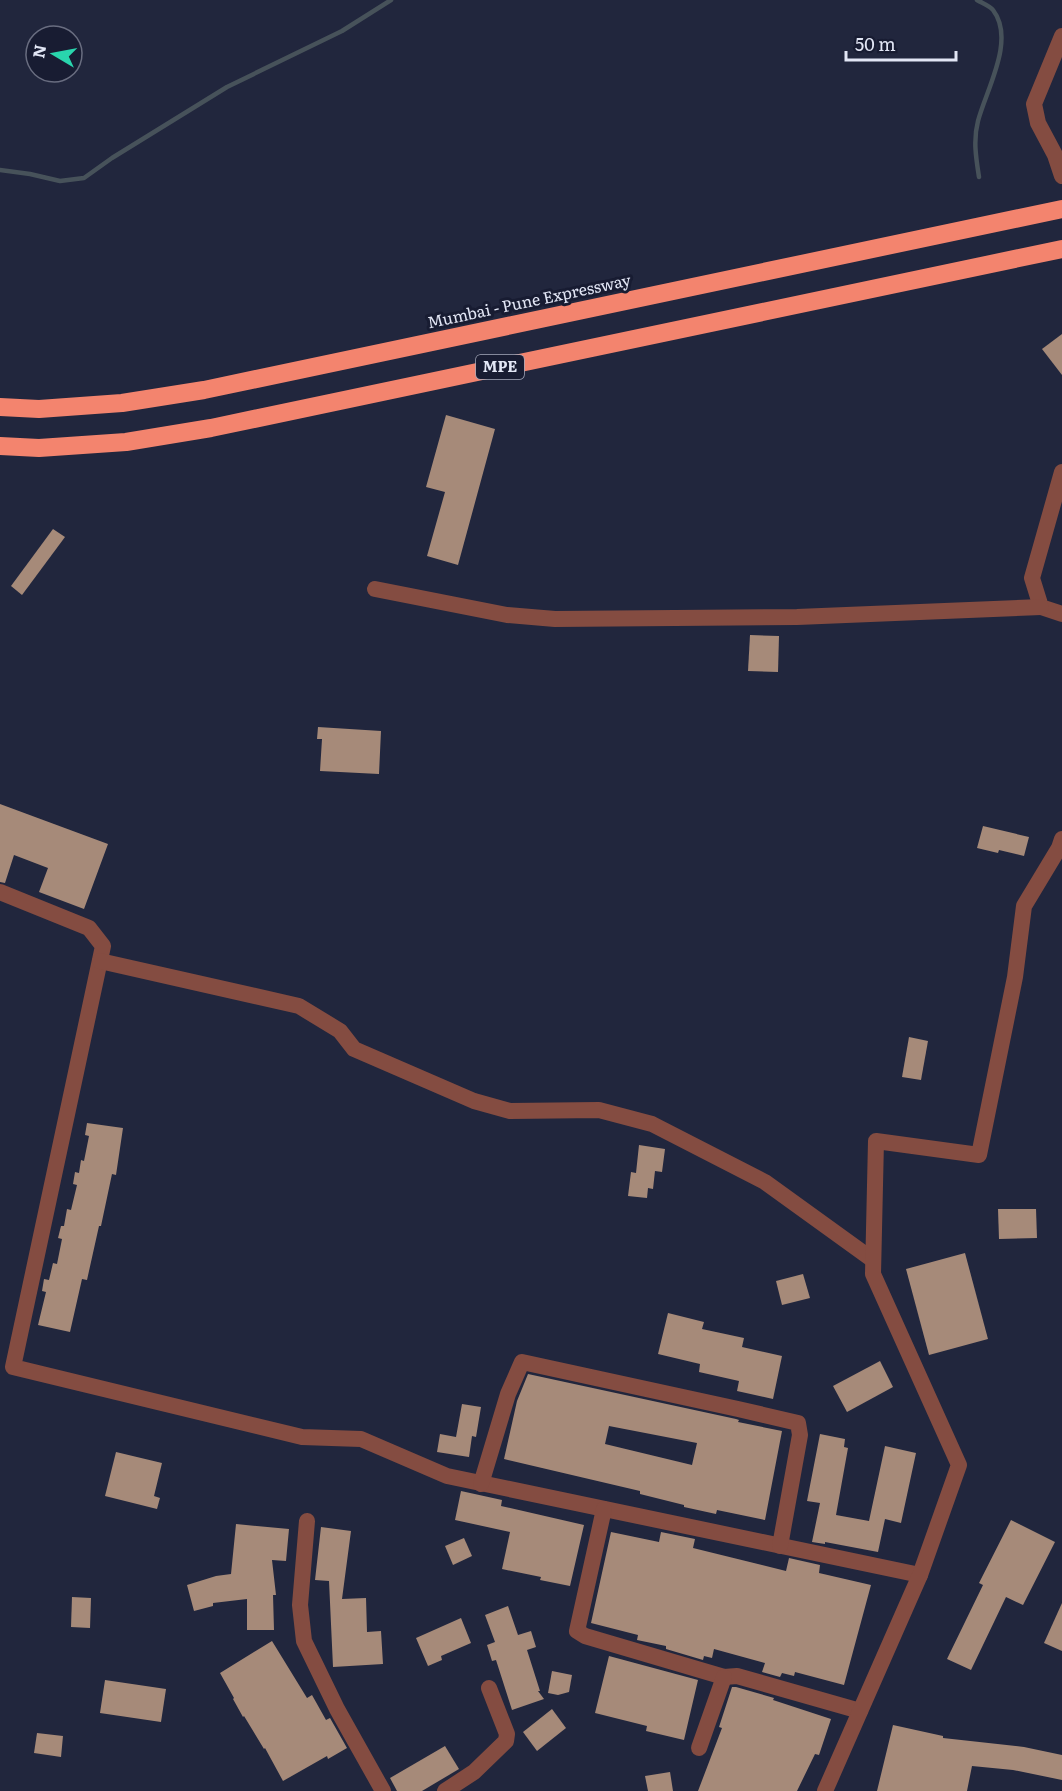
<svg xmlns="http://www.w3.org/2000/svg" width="1062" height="1791" font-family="Literata,serif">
	<rect width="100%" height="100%" fill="#21263d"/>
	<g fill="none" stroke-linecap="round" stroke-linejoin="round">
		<g stroke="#47525a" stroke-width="4.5">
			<path d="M977 0C982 3 990 6 993 10 1016 40 986 90 978 121 973 140 976 158 979 177"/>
			<polyline points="0,170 30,174 60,181 84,178 112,158 227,87 342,31 391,0"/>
		</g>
	</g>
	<g fill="#a68a79" fill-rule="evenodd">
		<polygon points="1062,334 1062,375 1042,349"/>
		<polygon points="446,415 495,429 458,565 427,556 445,492 426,487"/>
		<polygon points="53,529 65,537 22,595 11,586"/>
		<polygon points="750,635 779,636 778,672 748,671"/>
		<polygon points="318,727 381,731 379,774 320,771 322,739 317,739"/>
		<polygon points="0,804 108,844 84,909 39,892 48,868 14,855 5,883 0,882"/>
		<polygon points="983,826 1029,837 1024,856 999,850 998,853 977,848"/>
		<polygon points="909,1037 928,1041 921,1080 902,1077"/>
		<polygon points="87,1123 123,1128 116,1175 112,1174 101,1226 99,1226 87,1280 82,1279 70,1332 38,1325 46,1292 42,1291 44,1279 49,1280 53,1263 57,1264 62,1239 58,1238 61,1226 64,1226 67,1209 71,1210 77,1185 73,1184 75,1172 79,1173 81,1160 84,1161 89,1136 85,1135"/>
		<polygon points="639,1145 665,1149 662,1172 655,1171 653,1189 648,1188 647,1198 628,1196 631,1172 636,1173"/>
		<polygon points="998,1209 1036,1209 1037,1238 999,1239"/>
		<polygon points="965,1253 988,1339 929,1355 906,1269"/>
		<polygon points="803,1274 810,1298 782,1305 776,1281"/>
		<polygon points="668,1313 704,1322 702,1329 744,1338 742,1347 782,1356 773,1399 737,1391 739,1381 699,1372 700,1364 658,1354"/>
		<polygon points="880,1361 893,1387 847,1412 833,1386"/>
		<path d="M528 1374 736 1419 739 1420 738 1422 782 1431 765 1520 717 1510 716 1514 684 1507V1505L640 1494V1491L504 1459 517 1401ZM609 1426 697 1443 692 1465 605 1444Z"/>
		<polygon points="462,1404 481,1407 476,1437 472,1436 469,1457 437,1452 440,1434 456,1437"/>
		<polygon points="820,1434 845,1439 844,1447 848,1448 836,1515 869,1521 885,1446 916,1453 901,1523 885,1519 878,1552 825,1542 825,1544 812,1542 820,1503 807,1501"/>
		<polygon points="116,1452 162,1463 154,1496 160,1498 157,1509 105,1496"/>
		<polygon points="461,1491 502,1500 501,1506 584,1525 570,1586 540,1580 541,1577 502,1569 510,1532 455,1520"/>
		<polygon points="1011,1520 1055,1542 1023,1605 1006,1597 971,1670 947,1659 983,1585 979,1583"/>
		<polygon points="236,1524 289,1529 286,1561 272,1560 276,1595 273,1595 274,1630 247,1630 247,1599 213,1603 213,1606 194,1611 187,1585 216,1576 231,1574"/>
		<polygon points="321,1527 351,1531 342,1599 366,1598 367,1632 381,1631 383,1664 333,1667 329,1581 315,1580"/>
		<polygon points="611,1532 659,1542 661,1532 695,1539 693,1548 786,1571 789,1558 820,1565 819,1573 871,1585 844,1685 795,1672 794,1676 782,1673 780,1677 762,1672 765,1663 714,1649 712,1658 704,1656 703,1660 666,1649 666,1646 637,1640 638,1635 591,1623"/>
		<polygon points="464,1538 472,1556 453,1565 445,1546"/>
		<polygon points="72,1597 91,1598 90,1628 71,1627"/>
		<polygon points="1062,1603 1062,1651 1044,1643"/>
		<polygon points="508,1606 518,1635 531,1631 536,1647 527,1650 540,1691 538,1691 544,1699 512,1710 496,1660 492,1661 487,1645 495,1642 485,1615"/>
		<polygon points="461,1618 471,1643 441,1656 442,1660 428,1666 416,1638"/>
		<polygon points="272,1641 307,1698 312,1695 326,1720 330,1718 347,1748 328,1759 327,1756 283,1781 265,1748 264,1749 244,1716 243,1717 233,1699 234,1698 220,1673"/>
		<polygon points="609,1656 698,1680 684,1740 646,1731 647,1726 595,1713"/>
		<polygon points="552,1671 572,1675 569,1692 558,1695 548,1693"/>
		<polygon points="105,1680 166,1689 161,1722 100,1713"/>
		<polygon points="732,1687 736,1687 774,1698 773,1700 831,1719 819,1755 815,1754 797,1791 698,1791 722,1728 719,1727"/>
		<polygon points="552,1709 566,1728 537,1751 523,1732"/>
		<polygon points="893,1725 943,1736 943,1738 1024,1747 1062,1755 1062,1780 1013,1770 972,1766 967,1791 877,1791"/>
		<polygon points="37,1733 63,1736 61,1757 34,1753"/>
		<polygon points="445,1746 459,1769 422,1791 397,1791 390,1778"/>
		<polygon points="670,1772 673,1791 648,1791 645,1776"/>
	</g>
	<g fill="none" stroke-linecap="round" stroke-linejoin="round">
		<g stroke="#844c41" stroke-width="16">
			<polyline points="1062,36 1034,104 1038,123 1055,155 1062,176"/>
			<polyline points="1062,472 1032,578 1041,607 1062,614"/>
			<polyline points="375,589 507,615 555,619 797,617 1041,607"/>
			<polyline points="0,892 89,928 103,946 13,1367 302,1437 361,1439 447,1476 920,1575"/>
			<polyline points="100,961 299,1006 340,1031 354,1049 474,1101 510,1111 599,1110 652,1124 765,1182 873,1260"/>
			<polyline points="481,1484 508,1394 522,1362 738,1409 798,1423 800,1435 780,1546"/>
			<polyline points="604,1509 577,1631 585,1636 724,1677 737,1676 860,1711"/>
			<polyline points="307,1521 300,1605 304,1641 337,1709 383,1791"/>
			<polyline points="699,1748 724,1677"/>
			<polyline points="445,1791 474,1772 506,1741 507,1734 489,1688"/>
			<polyline points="825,1791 920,1575 959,1465 873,1274 876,1141 979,1155 1015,977 1024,906 1059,848 1062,839"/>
		</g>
		<g stroke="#f3846e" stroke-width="18">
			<polyline points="0,407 39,409 122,403 204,390 1062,209"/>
			<polyline points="0,446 39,448 126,442 211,428 1062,249"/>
		</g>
	</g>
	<g text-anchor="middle" stroke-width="6" stroke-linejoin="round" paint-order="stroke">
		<rect fill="#181c32" stroke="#a5a9ba" stroke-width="1.5" x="476" y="355" width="48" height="24" rx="4.5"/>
		<g font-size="15" font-weight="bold" fill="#e2e6f5">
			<text x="500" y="372">MPE</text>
		</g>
		<g font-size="16" fill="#e2e6f5" stroke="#181c32">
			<text transform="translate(529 301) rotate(-12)" y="6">Mumbai - Pune Expressway</text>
		</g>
	</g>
	<g transform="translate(54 54) rotate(280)"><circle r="28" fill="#181c32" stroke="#696d80" stroke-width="1.5"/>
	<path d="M0-4.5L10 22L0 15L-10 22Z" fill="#29d5ad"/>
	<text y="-9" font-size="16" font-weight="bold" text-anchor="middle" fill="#e2e6f5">N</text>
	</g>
	<path d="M846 51v9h110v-9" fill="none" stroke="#e2e6f5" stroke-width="3"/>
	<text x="855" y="51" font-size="18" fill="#e2e6f5" stroke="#181c32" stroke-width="4.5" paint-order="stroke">50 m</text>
</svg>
